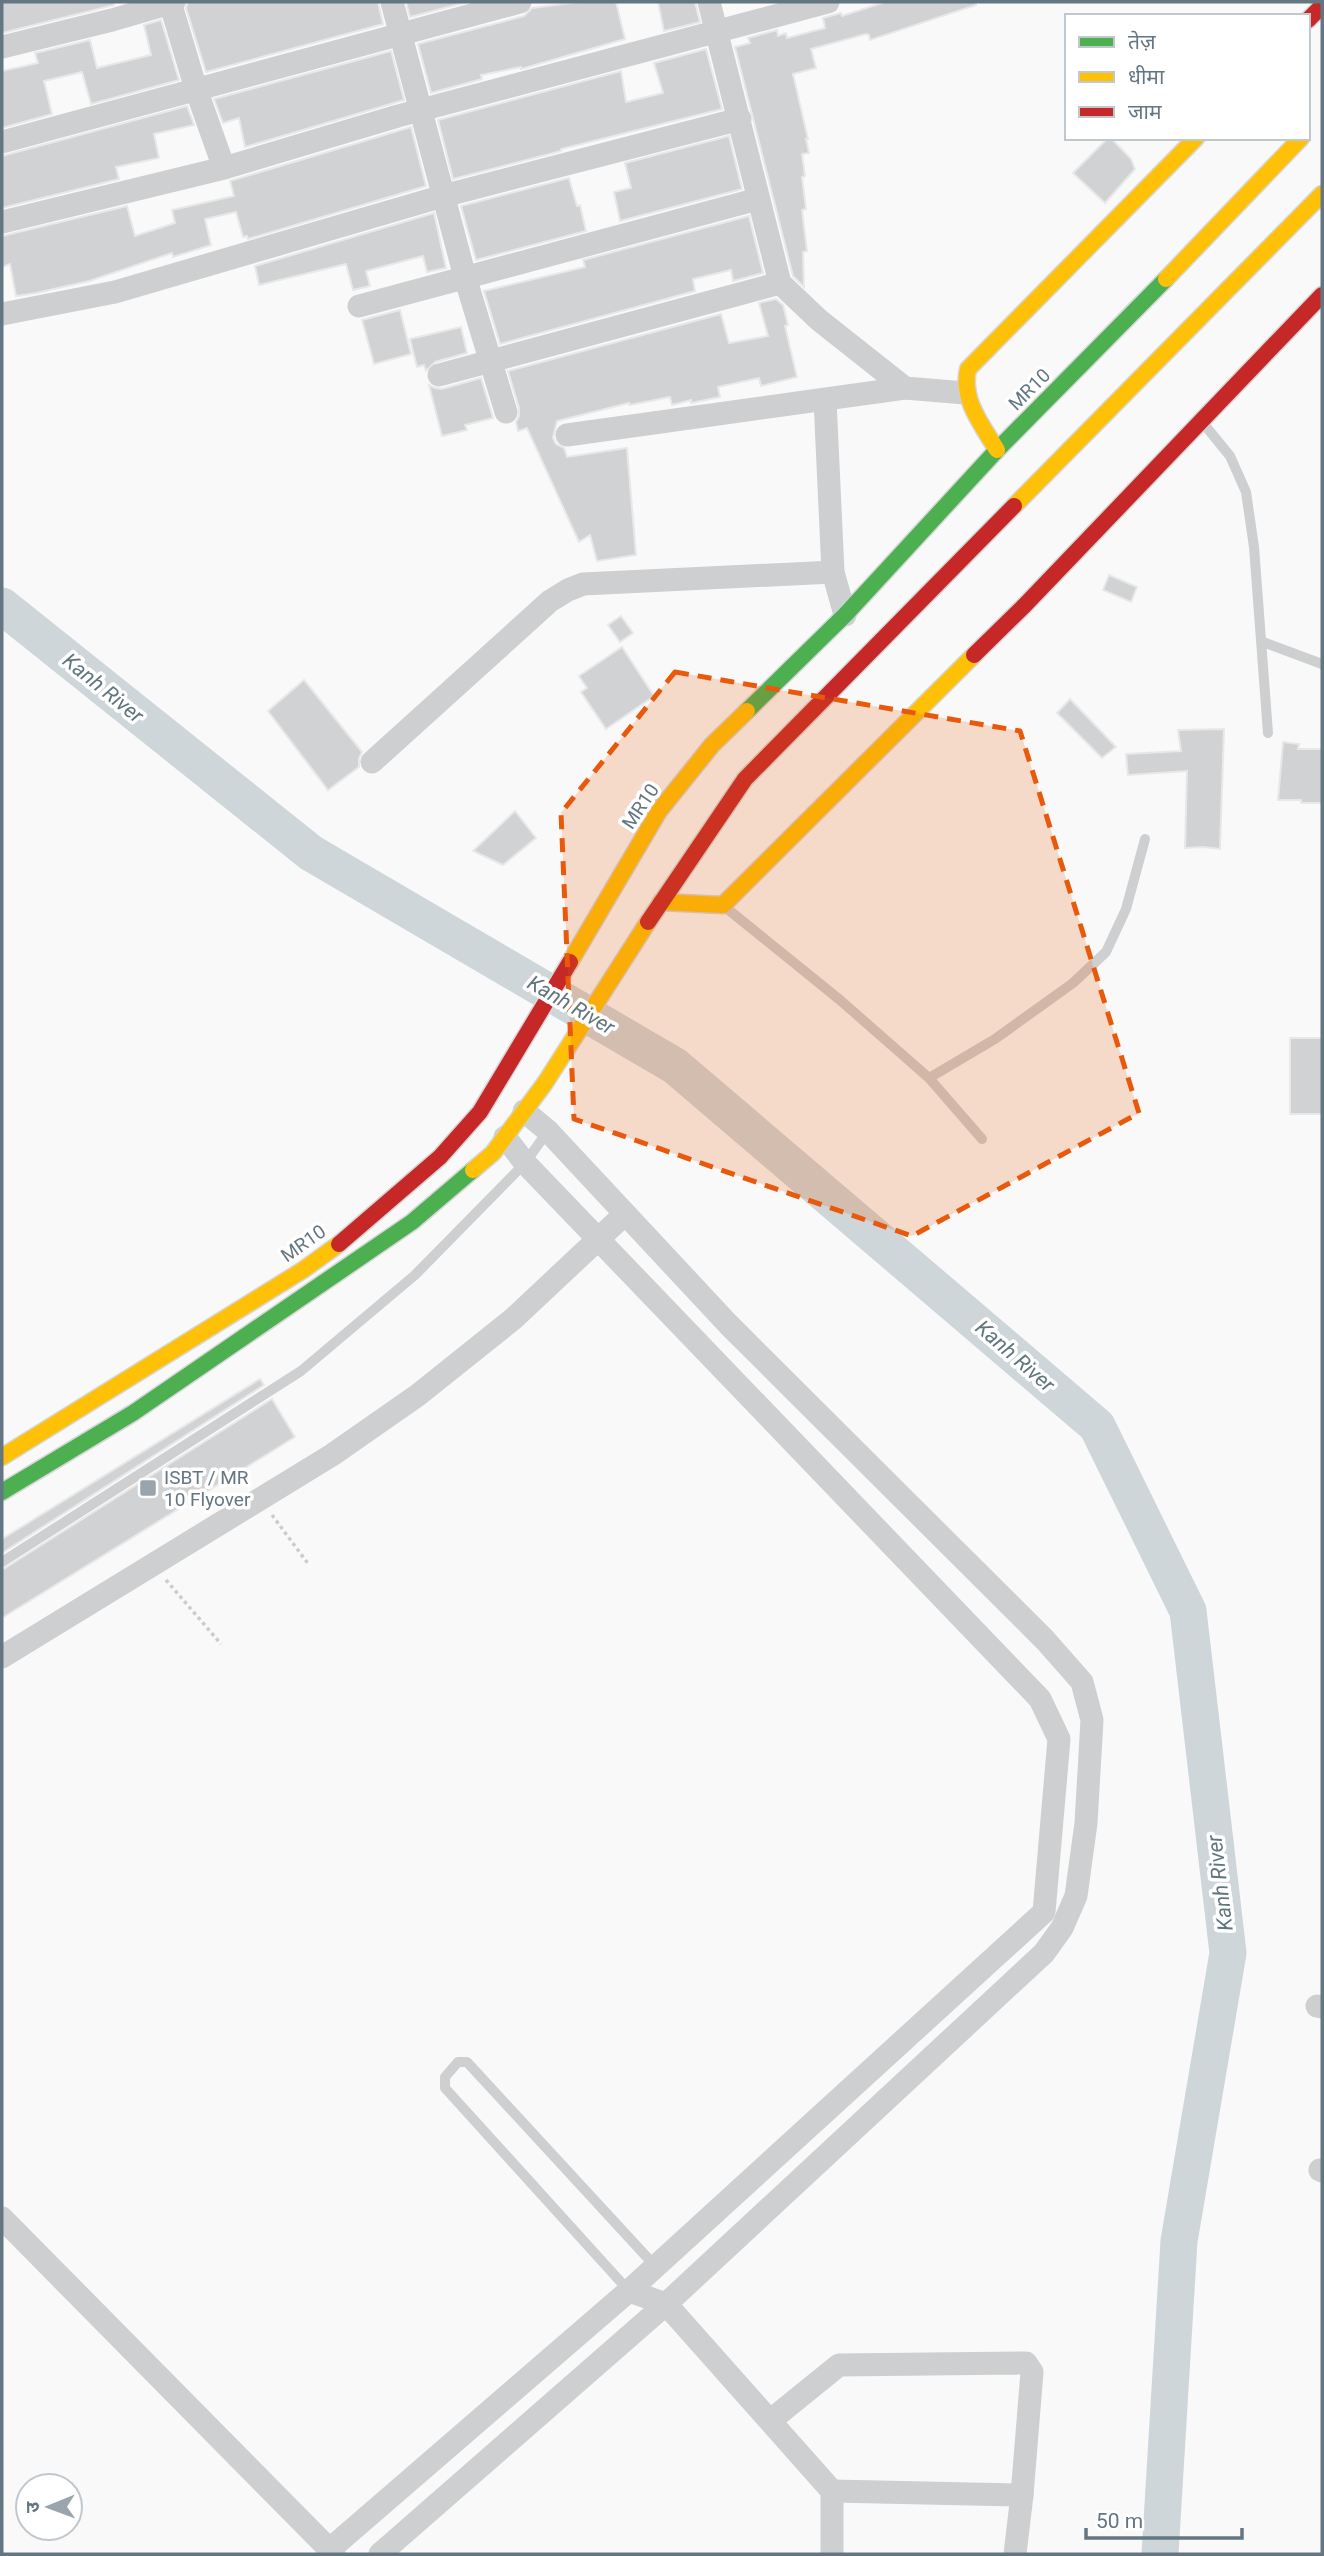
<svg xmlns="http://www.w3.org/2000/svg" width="1324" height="2556" font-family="Roboto,'Noto Sans Devanagari',sans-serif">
	<rect width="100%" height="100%" fill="#f9f9f9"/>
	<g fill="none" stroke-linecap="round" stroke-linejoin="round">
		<polyline stroke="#ced6d9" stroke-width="37" points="2,606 311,853 675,1066 1097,1426 1188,1611 1228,1953 1179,2241 1160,2554"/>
	</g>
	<g fill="#d0d2d3" stroke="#e8e8e8" stroke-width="2">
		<polygon points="2,2 114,2 114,5 2,33"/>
		<polygon points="188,2 378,2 383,24 206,72 186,8"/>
		<polygon points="406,2 467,2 410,17"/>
		<polygon points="579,2 616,2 625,39 521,69 521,67 481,75 482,79 431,93 418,44 524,16 532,8"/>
		<polygon points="658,2 695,2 700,22 664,31"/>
		<polygon points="885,2 976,2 976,5 870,40 869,35 866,34 811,49 816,68 793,74 808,139 806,139 809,153 802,154 805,176 802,177 806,209 802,210 807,251 803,252 804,287 793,276 735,47 750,43 748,38 777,30 778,36 786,33 787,38 825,28 823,18 841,13 842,16"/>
		<polygon points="161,20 179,80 91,104 82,72 44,81 52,114 2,128 2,71 38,63 35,53 90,40 97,68 151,55 144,25"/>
		<polygon points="706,49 722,109 561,149 561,151 453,179 438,120 621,71 626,102 663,93 654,63"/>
		<polygon points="391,51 404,100 245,147 239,118 223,123 214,99"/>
		<polygon points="187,106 194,125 154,134 159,158 116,167 119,179 2,208 2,156"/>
		<polygon points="411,127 426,186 248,239 247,236 243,237 236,212 205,219 211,245 173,257 172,253 89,281 36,293 16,296 10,264 2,267 2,236 127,206 135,236 175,223 172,210 234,196 230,181"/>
		<polygon points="729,136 742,189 620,221 614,192 631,188 625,163"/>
		<polygon points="1108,138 1111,138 1131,159 1135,169 1105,203 1073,173"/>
		<polygon points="569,178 577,206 580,205 586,231 476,260 461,206"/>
		<polygon points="434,213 446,268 427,272 423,256 366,271 370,286 353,290 346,264 259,285 255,266"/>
		<polygon points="749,216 763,273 733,281 731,270 693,279 695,291 500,344 484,291 585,267 583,260"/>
		<polygon points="776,299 783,305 788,325 785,326 797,377 761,386 759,378 718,387 720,397 691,403 691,400 672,405 670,397 630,405 629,403 557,421 553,438 556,444 564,448 567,457 627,448 636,555 597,561 590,535 579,542 527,428 518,431 516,422 519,416 519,408 508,371 721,314 729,343 768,336 759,303"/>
		<polygon points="400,310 411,354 374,364 362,320"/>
		<polygon points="461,327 467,353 435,362 426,371 424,365 417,367 410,339"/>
		<polygon points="481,378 493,418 465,425 467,430 442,436 429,385 435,388 442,389"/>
		<polygon points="1109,575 1137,587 1131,602 1103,590"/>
		<polygon points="621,616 633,633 620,642 608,625"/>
		<polygon points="622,647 654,696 606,729 581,692 587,688 579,676"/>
		<polygon points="304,680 362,752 359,758 359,767 328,790 268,711"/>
		<polygon points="1070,699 1116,747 1102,758 1057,713"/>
		<polygon points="1224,729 1220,849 1203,847 1185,848 1187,771 1128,775 1126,754 1181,751 1178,730"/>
		<polygon points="1283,742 1299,744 1298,749 1322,749 1322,803 1301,803 1301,800 1278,800"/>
		<polygon points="515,811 536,838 503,865 473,851"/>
		<rect x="1290" y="1038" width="32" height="76"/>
		<polygon points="260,1379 264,1385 2,1553 2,1539"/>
		<polygon points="272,1399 295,1437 2,1618 2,1570"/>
	</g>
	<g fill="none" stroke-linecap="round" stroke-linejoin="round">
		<g stroke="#d5d6d7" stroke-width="19">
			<g id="fast">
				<polyline points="747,711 845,615 997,450 1166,279"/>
				<polyline points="2,1492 133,1413 412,1222 473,1170"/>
			</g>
		</g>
		<g stroke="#d5d6d7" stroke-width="19">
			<g id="slow">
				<polyline points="1166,279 1301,138"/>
				<path d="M997 450C982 425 961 400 968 369L1196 138"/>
				<polyline points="1014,506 1322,194"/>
				<polyline points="661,902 723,905 974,655"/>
				<polyline points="570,962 659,811 712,745 747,711"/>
				<polyline points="473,1170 493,1153 545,1083 648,922"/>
				<polyline points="2,1457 303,1270 339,1244"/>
			</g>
		</g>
		<g stroke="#d5d6d7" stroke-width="19">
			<g id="jam">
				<polyline points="1308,20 1322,6"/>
				<polyline points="974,655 1025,605 1322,295"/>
				<polyline points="648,922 745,779 1014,506"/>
				<polyline points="339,1244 440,1157 480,1112 570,962"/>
			</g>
		</g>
		<g stroke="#cbcccd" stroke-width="3.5" stroke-dasharray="3.5 3.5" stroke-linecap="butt">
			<polyline points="272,1515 309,1565"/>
			<polyline points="166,1580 221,1644"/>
		</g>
		<g stroke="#cecfd0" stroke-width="10">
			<polyline points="1203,423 1230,456 1246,492 1254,547 1268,733"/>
			<polyline points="1263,642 1322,664"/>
			<polyline points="725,907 840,1000 929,1078 982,1139"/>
			<polyline points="929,1078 995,1039 1073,983 1106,952 1126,909 1145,839"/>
			<polyline points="2,1562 301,1371 415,1275 525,1163 548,1131"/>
			<polyline points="629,2291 445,2088 445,2077 458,2062 467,2062 656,2267"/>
		</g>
		<g stroke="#cecfd0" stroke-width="23">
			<polyline points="170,2 196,89 224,168"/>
			<polyline points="392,2 465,277 506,412"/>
			<polyline points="709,2 780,283 819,320 905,388 965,393"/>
			<polyline points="2,47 112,20 174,2"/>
			<polyline points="2,142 520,2"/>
			<polyline points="2,222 224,168 398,116 828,2"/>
			<polyline points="359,306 758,199"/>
			<polyline points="2,314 115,292 443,196 740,119"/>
			<polyline points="439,375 780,283"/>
			<polyline points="825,400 833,572 845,615"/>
			<polyline points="567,435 905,388"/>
			<polyline points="372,762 550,601 568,590 583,584 833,572"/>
			<polyline points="2,1657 332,1455 418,1395 513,1319 625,1214"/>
			<polyline points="1317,2006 1322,2007"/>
			<polyline points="1320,2170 1322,2171"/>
			<polyline points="2,2218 334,2554"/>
			<polyline points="629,2291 666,2304 832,2491 832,2554"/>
			<polyline points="771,2420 839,2365 1026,2363 1032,2372 1022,2495 1015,2554"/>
			<polyline points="832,2491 1022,2495"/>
			<polyline points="329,2550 631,2289 1044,1912 1059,1739 1040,1699 525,1163 505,1137"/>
			<polyline points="380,2554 666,2304 1044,1953 1062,1928 1076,1896 1086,1823 1092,1720 1082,1682 1045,1640 728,1324 548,1131 524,1111"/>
		</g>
		<use href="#fast" stroke="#4caf50" stroke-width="16"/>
		<use href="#slow" stroke="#ffc107" stroke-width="16"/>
		<use href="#jam" stroke="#c62828" stroke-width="16"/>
	</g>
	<path fill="#e8590c" fill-opacity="0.2" stroke="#e8590c" stroke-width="5" stroke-dasharray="14 9" stroke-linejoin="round" d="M675 672 1020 731 1139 1113 912 1236 574 1119 561 813Z"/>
	<rect fill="#99a4ac" stroke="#fff" stroke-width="2.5" x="139" y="1479" width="18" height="18" rx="3.5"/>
	<g text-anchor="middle" stroke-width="7" stroke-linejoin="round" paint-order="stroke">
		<g font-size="19" fill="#657683" stroke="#fff">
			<text transform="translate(1029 389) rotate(-45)" y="7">MR10</text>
			<text transform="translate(640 806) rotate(-56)" y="7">MR10</text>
			<text transform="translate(303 1243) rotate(-35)" y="7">MR10</text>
		</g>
		<g font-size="19" fill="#657683" stroke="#fff" text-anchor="start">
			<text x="164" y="1484">ISBT / MR<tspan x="164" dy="22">10 Flyover</tspan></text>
		</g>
		<g font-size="21" font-style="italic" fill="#60757c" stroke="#fff">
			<text transform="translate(103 688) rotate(39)" y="7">Kanh River</text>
			<text transform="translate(571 1005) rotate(30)" y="7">Kanh River</text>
			<text transform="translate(1015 1356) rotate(41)" y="7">Kanh River</text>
			<text transform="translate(1220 1883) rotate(-97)" y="7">Kanh River</text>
		</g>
	</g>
	<rect width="1324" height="2556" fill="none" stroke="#657683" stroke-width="7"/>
	<rect x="1065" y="14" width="245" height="126" fill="#ffffff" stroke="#c1c8cd" stroke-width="2"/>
	<rect x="1079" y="37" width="35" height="10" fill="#4caf50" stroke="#c1c8cd" stroke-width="2"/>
	<text x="1128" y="49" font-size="21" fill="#657683">तेज़</text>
	<rect x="1079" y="72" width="35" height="10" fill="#ffc107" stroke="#c1c8cd" stroke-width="2"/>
	<text x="1128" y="84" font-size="21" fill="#657683">धीमा</text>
	<rect x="1079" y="107" width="35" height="10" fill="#c62828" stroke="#c1c8cd" stroke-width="2"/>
	<text x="1128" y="119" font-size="21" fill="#657683">जाम</text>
	<g transform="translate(49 2507) rotate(269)"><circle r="33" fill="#ffffff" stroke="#c1c8cd" stroke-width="2"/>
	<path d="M0-5L12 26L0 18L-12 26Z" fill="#99a4ac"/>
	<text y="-10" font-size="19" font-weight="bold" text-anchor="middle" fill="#657683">उ</text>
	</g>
	<path d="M1086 2528v10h156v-10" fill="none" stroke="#657683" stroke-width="3.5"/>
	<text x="1096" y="2528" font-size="21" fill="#657683" stroke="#ffffff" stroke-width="5" paint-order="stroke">50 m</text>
</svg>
